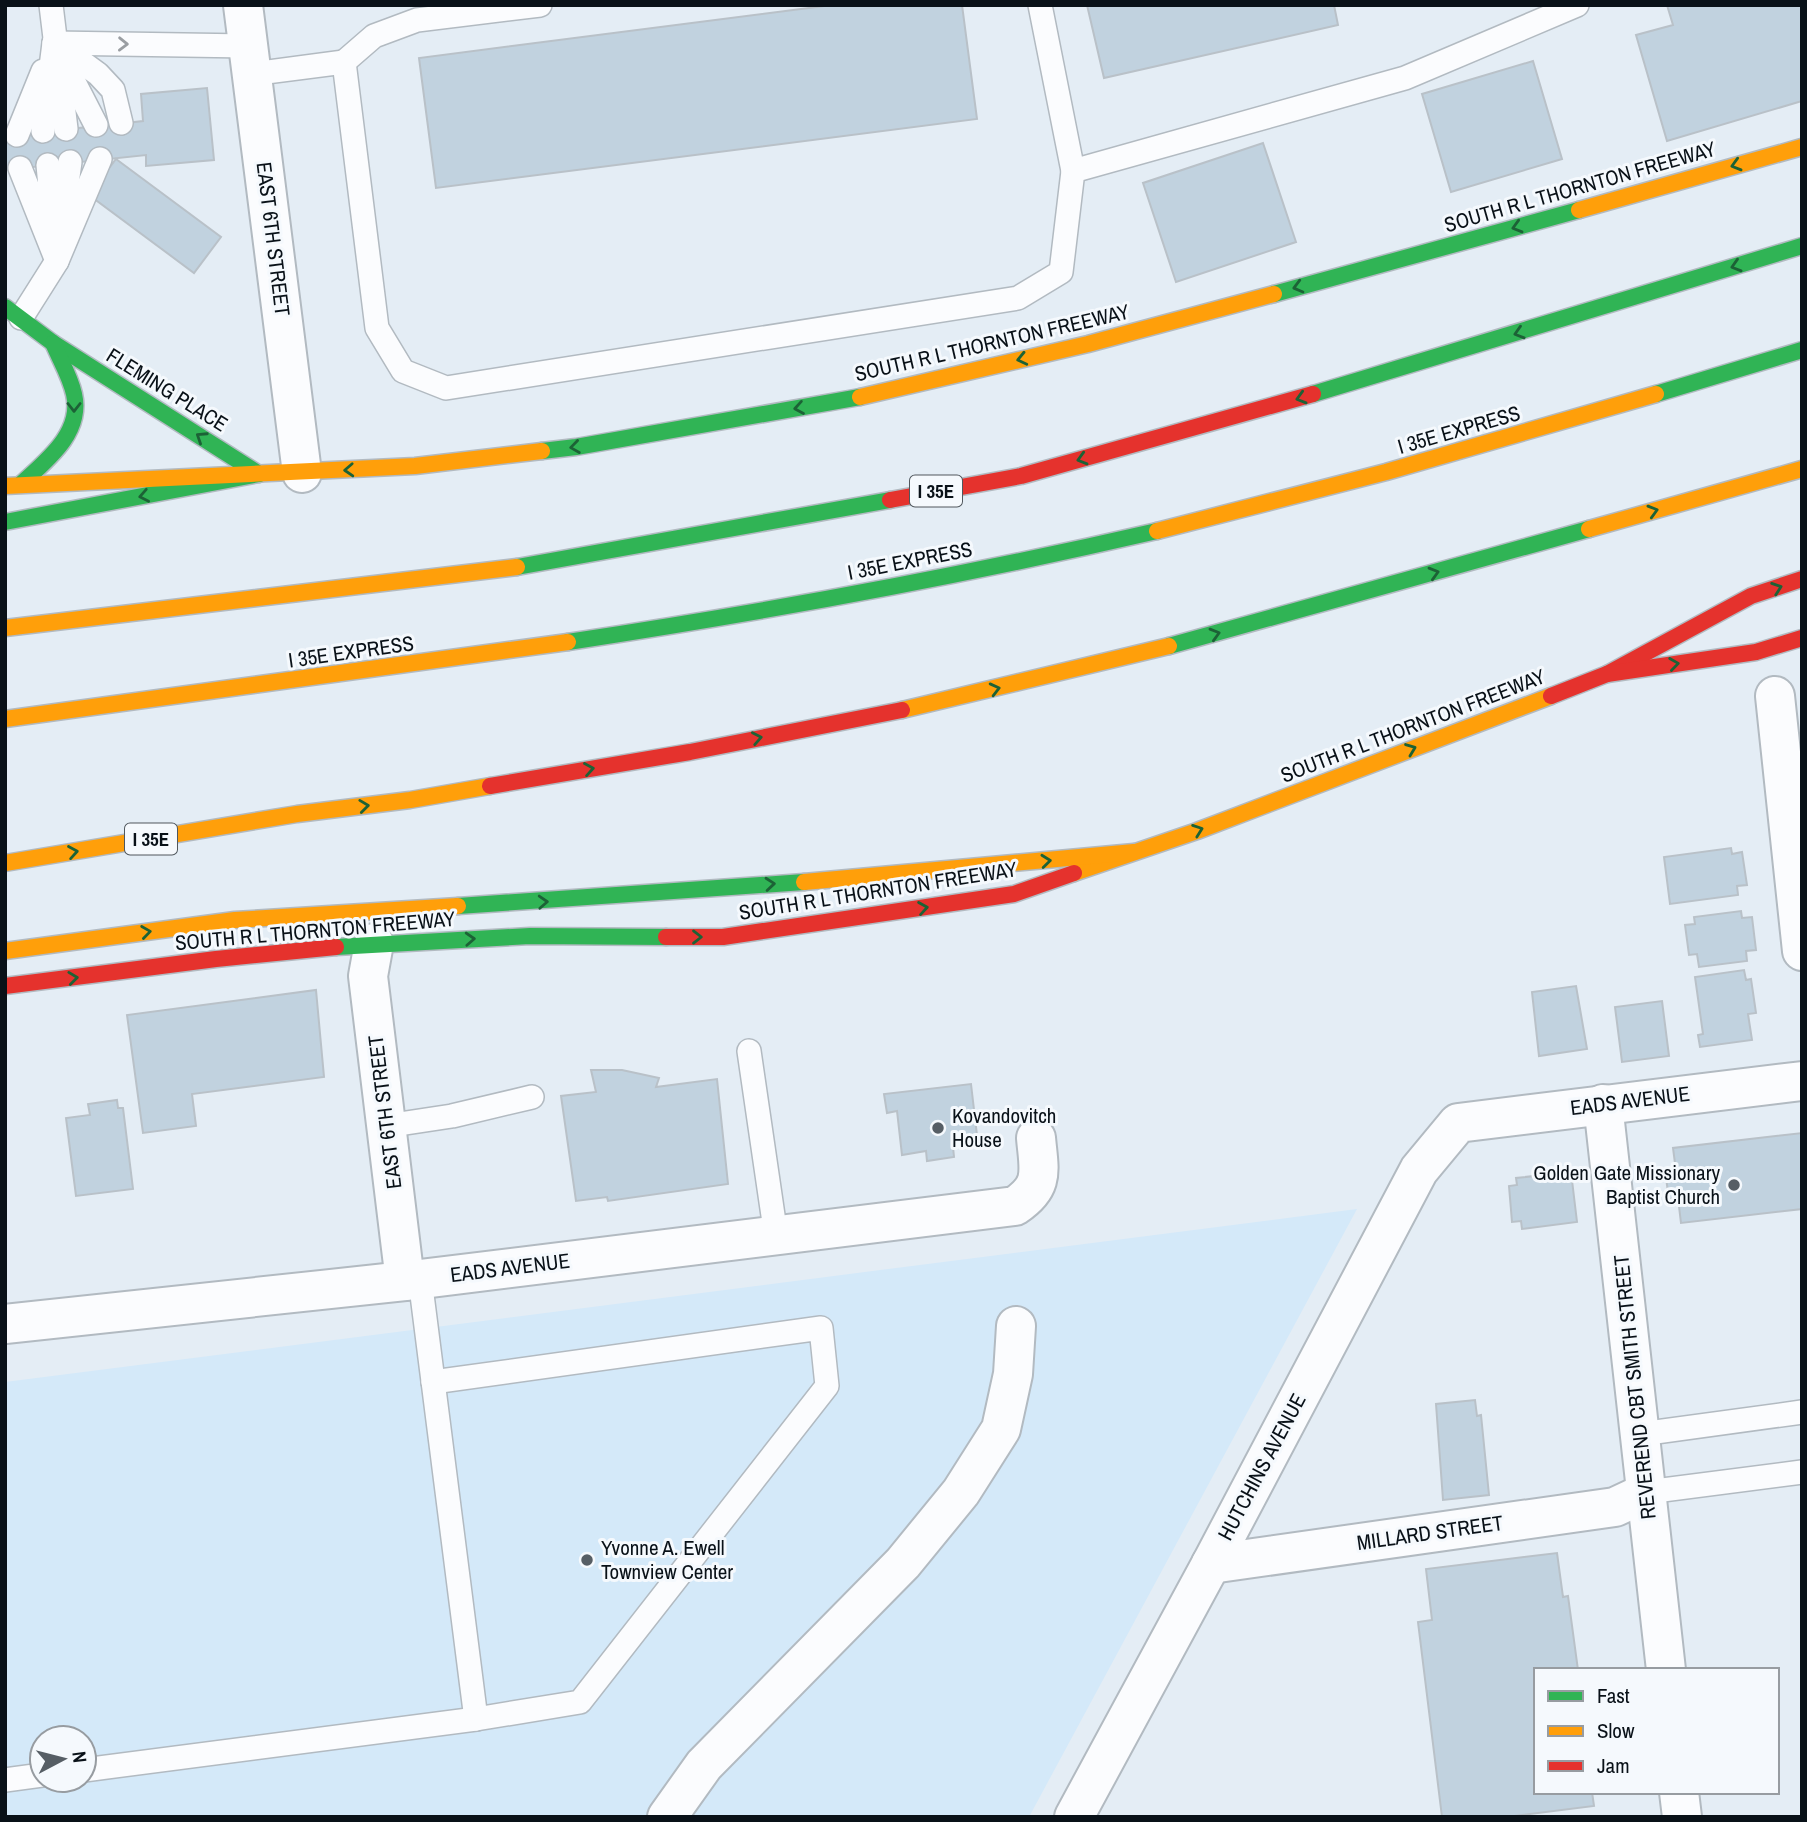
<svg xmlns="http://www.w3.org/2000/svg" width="1807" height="1822" font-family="'Archivo Narrow',sans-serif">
	<rect width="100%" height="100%" fill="#e4edf5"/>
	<path fill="#d4e9f9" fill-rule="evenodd" d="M1357 1209 1029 1817H5V1382ZM42 1738H84V1780H42Z"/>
	<g fill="#c1d2df" stroke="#b9c1c8" stroke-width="2">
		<polygon points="832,5 962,5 977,119 436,188 419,58"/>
		<polygon points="1087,5 1334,5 1338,25 1104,78"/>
		<polygon points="1667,5 1802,5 1802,101 1667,141 1636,35 1673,25"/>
		<polygon points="1533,61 1562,159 1451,192 1422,94"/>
		<polygon points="207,88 214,160 146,166 146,155 5,170 5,136 143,121 141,94"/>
		<polygon points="1263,143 1296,242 1176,282 1143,183"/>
		<polygon points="116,159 221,237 194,273 89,195"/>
		<polygon points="1731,848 1732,854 1742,852 1747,885 1737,886 1738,895 1670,904 1664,857"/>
		<polygon points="1741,911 1742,918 1752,917 1756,950 1746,951 1747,961 1699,967 1697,954 1689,955 1685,925 1695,924 1694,917"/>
		<polygon points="1744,970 1746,980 1751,979 1756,1013 1748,1014 1752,1040 1700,1047 1698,1035 1703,1034 1695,977"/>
		<polygon points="1576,986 1587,1049 1539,1056 1532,992"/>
		<polygon points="316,990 324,1077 192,1094 196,1126 143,1133 127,1015"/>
		<polygon points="1662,1001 1669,1056 1622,1062 1615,1007"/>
		<polygon points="591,1070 622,1070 659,1078 656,1087 717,1079 728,1184 608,1201 607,1197 576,1201 561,1096 596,1092"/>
		<polygon points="971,1084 978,1144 953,1147 954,1157 927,1161 926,1151 902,1155 897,1111 887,1113 884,1094"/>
		<polygon points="117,1100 118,1108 123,1108 133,1189 76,1196 66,1118 90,1115 88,1104"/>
		<polygon points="1802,1133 1802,1209 1681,1223 1678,1198 1669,1199 1665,1171 1676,1171 1673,1148"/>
		<polygon points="1571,1172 1577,1222 1522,1229 1521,1221 1512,1222 1509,1186 1517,1185 1516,1178"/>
		<polygon points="1475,1400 1477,1416 1481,1415 1489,1495 1443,1500 1436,1404"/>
		<polygon points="1557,1553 1563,1597 1568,1596 1578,1670 1536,1670 1536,1792 1592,1792 1594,1806 1507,1817 1442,1817 1418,1622 1432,1620 1426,1569"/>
	</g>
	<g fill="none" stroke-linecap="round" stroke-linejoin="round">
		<g stroke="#b2bac1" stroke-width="26">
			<g id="lane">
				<polyline points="51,5 66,129"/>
				<polyline points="1040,5 1073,171"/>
				<polyline points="54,43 248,46"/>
				<polyline points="57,44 98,74 113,90 121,123"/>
				<polyline points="344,62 374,36 417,20 540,5"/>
				<polyline points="252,74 344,62 377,328 403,371 446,388 1018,298 1061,272 1073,171 1405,78 1577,5"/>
				<polyline points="43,131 54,43 96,125"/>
				<polyline points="17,135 43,71"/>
				<polyline points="20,168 57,261 48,165"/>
				<polyline points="62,220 70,162"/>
				<polyline points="21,318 57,261 100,159"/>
				<polyline points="749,1051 776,1236"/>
				<polyline points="386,1126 452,1116 532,1097"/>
				<polyline points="433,1382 821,1328 827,1386 580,1702 476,1719"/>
				<polyline points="1641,1434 1802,1412"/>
				<polyline points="1647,1492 1802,1472"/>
				<polyline points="84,1770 476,1719 420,1279"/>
				<polyline points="5,1780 42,1775"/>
			</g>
		</g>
		<g stroke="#b2bac1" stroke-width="42">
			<g id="street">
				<polyline points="243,5 302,473"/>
				<polyline points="1775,696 1802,951"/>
				<polyline points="374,943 368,976 405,1281"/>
				<polyline points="1603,1104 1666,1670"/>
				<path d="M5 1324 405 1281 1015 1206C1045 1186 1039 1171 1036 1138"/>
				<polyline points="1211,1564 1615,1507 1647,1492"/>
				<polyline points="1679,1792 1682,1817"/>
				<polyline points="667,1817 704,1765 903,1563 961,1492 1001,1429 1013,1374 1016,1326"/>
				<polyline points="1074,1817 1211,1564 1419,1170 1458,1123 1802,1081"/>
			</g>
		</g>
		<g stroke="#b2bac1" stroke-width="19">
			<g id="fast">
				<polyline points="1274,294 1579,210"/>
				<polyline points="5,307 53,343 259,474"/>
				<polyline points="1313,394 1802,246"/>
				<polyline points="1656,394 1802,350"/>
				<polyline points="542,451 576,447 860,397"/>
				<path d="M21 484C46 461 83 433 74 394 70 376 60 360 53 343"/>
				<polyline points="5,522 259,474"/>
				<polyline points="517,567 890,500"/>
				<path d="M568 642C766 612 962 576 1157 531"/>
				<polyline points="1169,646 1589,529"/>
				<polyline points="458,906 804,882"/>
				<polyline points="336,947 530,936 666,937"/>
			</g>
		</g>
		<g stroke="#b2bac1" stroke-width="19">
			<g id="slow">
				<polyline points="1579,210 1802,147"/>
				<polyline points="860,397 1088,344 1274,294"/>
				<polyline points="5,486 415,466 542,451"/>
				<polyline points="1589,529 1802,469"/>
				<polyline points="1157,531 1386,472 1656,394"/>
				<polyline points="5,628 517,567"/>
				<polyline points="902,710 1169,646"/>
				<polyline points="5,719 568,642"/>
				<polyline points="5,863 297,814 410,800 490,786"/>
				<polyline points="1074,873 1197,831 1551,696"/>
				<polyline points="804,882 1134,852"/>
				<polyline points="5,951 235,920 458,906"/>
			</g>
		</g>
		<g stroke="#b2bac1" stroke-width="19">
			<g id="jam">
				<polyline points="890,500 1021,476 1313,394"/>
				<polyline points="1607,674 1751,596 1802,579"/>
				<polyline points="1551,696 1607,674 1756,652 1802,638"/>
				<polyline points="490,786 690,752 902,710"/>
				<polyline points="666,937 723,937 1014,894 1074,873"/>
				<polyline points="5,986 216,959 336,947"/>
			</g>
		</g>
		<use href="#lane" stroke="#fbfcfe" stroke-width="23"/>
		<use href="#street" stroke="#fbfcfe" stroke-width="38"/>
		<use href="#fast" stroke="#30b455" stroke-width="16"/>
		<use href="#slow" stroke="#ff9f0a" stroke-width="16"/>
		<use href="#jam" stroke="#e5322d" stroke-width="16"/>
	</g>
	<defs><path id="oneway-chevron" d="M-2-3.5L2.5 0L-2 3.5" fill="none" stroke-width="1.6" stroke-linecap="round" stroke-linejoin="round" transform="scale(1.75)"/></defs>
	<use stroke="#9a9ea2" href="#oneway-chevron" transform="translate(123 44) rotate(1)"/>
	<g stroke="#1c6236">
		<use href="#oneway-chevron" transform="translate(1736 165) rotate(164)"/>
		<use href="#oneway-chevron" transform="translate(1517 227) rotate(164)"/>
		<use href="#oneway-chevron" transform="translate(1736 266) rotate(163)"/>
		<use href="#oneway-chevron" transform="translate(1298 287) rotate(165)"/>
		<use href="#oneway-chevron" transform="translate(1519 333) rotate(163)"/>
		<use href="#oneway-chevron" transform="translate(1022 359) rotate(167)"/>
		<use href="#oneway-chevron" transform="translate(1301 398) rotate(164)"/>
		<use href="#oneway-chevron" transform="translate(74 407) rotate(90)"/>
		<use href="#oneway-chevron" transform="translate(799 408) rotate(170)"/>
		<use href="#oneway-chevron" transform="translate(201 437) rotate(-147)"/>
		<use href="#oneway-chevron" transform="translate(575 447) rotate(172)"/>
		<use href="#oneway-chevron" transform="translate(1082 459) rotate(164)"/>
		<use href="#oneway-chevron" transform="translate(349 470) rotate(177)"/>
		<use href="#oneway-chevron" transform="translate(144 496) rotate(169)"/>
		<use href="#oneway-chevron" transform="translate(1653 511) rotate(-16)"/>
		<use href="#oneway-chevron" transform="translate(1434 573) rotate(-16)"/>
		<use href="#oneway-chevron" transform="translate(1777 588) rotate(-19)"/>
		<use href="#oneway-chevron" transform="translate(1215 634) rotate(-16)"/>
		<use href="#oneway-chevron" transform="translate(1674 664) rotate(-8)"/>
		<use href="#oneway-chevron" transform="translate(995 689) rotate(-14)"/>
		<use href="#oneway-chevron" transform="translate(757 738) rotate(-11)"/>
		<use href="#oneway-chevron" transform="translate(1411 749) rotate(-21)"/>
		<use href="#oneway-chevron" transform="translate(589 769) rotate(-10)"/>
		<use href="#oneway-chevron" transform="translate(364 806) rotate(-7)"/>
		<use href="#oneway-chevron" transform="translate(1198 830) rotate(-20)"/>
		<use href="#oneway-chevron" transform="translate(73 852) rotate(-10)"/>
		<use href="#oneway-chevron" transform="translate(1046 861) rotate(-6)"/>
		<use href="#oneway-chevron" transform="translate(770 884) rotate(-5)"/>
		<use href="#oneway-chevron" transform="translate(543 902) rotate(-3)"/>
		<use href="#oneway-chevron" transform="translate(923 908) rotate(-9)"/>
		<use href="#oneway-chevron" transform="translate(146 932) rotate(-8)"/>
		<use href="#oneway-chevron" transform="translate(697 937)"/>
		<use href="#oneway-chevron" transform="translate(470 939) rotate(-3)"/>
		<use href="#oneway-chevron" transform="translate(73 978) rotate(-7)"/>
	</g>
	<g fill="#565e65" stroke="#f5f9fd" stroke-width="2.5">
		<circle cx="938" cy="1128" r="7"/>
		<circle cx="1734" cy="1185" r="7"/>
		<circle cx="587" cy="1560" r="7"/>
	</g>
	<g text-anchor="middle" stroke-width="6" stroke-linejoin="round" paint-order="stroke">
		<g fill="#f5f9fd" stroke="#50575d" stroke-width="2">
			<rect x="910" y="475.5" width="52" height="31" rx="5"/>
			<rect x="125" y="823.5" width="52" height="31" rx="5"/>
		</g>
		<g font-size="19" font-weight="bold" fill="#091118">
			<text x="936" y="498">I 35E</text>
			<text x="151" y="846">I 35E</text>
		</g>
		<g font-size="21" fill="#091118" stroke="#f5f9fd">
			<text transform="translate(1580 187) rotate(-16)" y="7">SOUTH R L THORNTON FREEWAY</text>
			<text transform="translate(273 239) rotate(83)" y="7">EAST 6TH STREET</text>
			<text transform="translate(992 343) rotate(-13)" y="7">SOUTH R L THORNTON FREEWAY</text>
			<text transform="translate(167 390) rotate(32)" y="7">FLEMING PLACE</text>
			<text transform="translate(1459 430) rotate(-16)" y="7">I 35E EXPRESS</text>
			<text transform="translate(910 561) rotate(-11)" y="7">I 35E EXPRESS</text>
			<text transform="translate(351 652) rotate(-8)" y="7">I 35E EXPRESS</text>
			<text transform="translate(1413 726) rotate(-21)" y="7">SOUTH R L THORNTON FREEWAY</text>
			<text transform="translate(878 891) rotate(-9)" y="7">SOUTH R L THORNTON FREEWAY</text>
			<text transform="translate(315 931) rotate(-5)" y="7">SOUTH R L THORNTON FREEWAY</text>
			<text transform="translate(1630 1101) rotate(-7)" y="7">EADS AVENUE</text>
			<text transform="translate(385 1112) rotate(-97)" y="7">EAST 6TH STREET</text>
			<text transform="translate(510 1268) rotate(-7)" y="7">EADS AVENUE</text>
			<text transform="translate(1635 1387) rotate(-96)" y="7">REVEREND CBT SMITH STREET</text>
			<text transform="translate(1262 1467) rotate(-62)" y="7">HUTCHINS AVENUE</text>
			<text transform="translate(1430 1533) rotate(-8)" y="7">MILLARD STREET</text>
		</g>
		<g font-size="21" fill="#091118" stroke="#f5f9fd" text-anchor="start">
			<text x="952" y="1123">Kovandovitch<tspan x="952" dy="24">House</tspan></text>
			<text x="1720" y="1180" text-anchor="end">Golden Gate Missionary<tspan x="1720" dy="24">Baptist Church</tspan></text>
			<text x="601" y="1555">Yvonne A. Ewell<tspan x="601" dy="24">Townview Center</tspan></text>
		</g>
	</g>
	<rect width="1807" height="1822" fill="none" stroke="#091118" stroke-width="14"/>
	<rect x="1534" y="1668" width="245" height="126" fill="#f5f9fd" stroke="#979ca1" stroke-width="2"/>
	<rect x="1548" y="1691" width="35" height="10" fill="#30b455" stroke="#979ca1" stroke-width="2"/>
	<text x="1597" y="1703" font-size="21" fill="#091118">Fast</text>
	<rect x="1548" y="1726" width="35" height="10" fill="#ff9f0a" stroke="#979ca1" stroke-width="2"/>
	<text x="1597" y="1738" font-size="21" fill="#091118">Slow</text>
	<rect x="1548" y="1761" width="35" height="10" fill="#e5322d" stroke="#979ca1" stroke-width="2"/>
	<text x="1597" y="1773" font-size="21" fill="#091118">Jam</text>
	<g transform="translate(63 1759) rotate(83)"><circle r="33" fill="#f5f9fd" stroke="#979ca1" stroke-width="2"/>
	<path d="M0-5L12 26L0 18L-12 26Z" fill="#565e65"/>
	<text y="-10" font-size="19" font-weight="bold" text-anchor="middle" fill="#091118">N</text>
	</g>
</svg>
